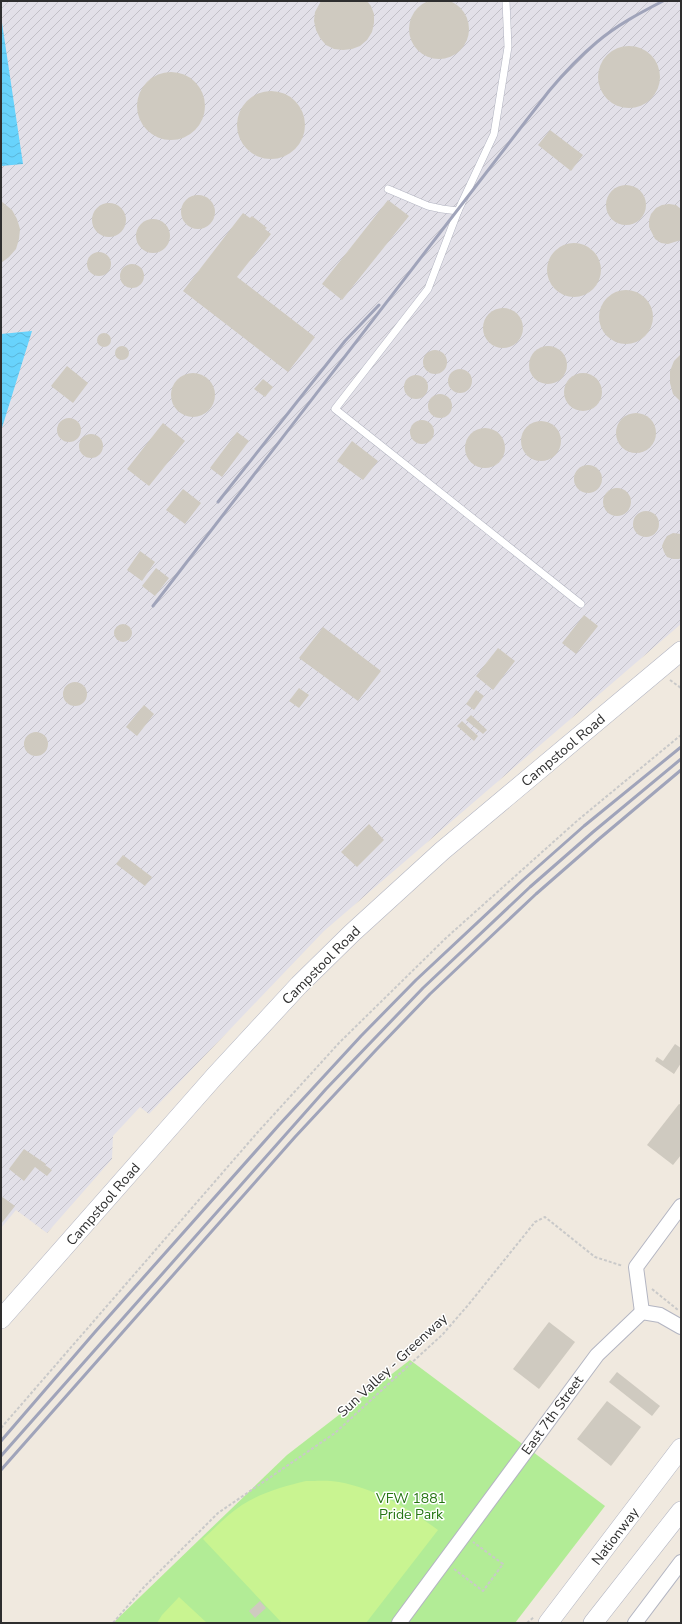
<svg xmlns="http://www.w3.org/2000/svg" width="682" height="1624" font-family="'Nunito Sans',sans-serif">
	<defs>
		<pattern id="industrial-furrows" width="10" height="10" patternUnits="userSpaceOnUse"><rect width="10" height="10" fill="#e2e0e8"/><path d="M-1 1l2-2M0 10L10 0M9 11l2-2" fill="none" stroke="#c2c0c7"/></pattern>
		<pattern id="water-waves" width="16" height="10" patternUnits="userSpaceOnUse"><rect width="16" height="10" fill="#68d3fc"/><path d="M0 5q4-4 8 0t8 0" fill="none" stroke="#5ab5d8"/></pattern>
	</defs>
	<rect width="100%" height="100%" fill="#f0e9df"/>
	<polygon fill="url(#industrial-furrows)" points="1,1 681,1 681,624 324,931 149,1114 140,1107 113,1136 112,1159 47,1233 16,1210 1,1228"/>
	<polygon fill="#b2ec96" points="410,1360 605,1506 515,1623 113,1623 287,1455"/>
	<g fill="#c9f491">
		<path d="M306 1481C316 1481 329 1480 339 1482 376 1489 408 1508 438 1530L366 1623H282L203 1539C216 1527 228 1514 242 1505 260 1493 285 1486 306 1481Z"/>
		<polygon points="179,1597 207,1623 157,1623 162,1615"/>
	</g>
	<g fill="url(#water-waves)">
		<polygon points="1,16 23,164 1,166"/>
		<polygon points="32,331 1,431 1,334"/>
	</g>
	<g fill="#cfcac0">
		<circle cx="439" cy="29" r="30"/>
		<polygon points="321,1 367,1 371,6 374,14 374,23 372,32 367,40 360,46 352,49 343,50 334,49 326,45 320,38 316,30 314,21 315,12"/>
		<circle cx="629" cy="77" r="31"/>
		<circle cx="171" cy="106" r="34"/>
		<circle cx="271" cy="125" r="34"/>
		<polygon points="550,130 583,155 571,171 538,145"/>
		<circle cx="626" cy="205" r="20"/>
		<circle cx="198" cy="212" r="17"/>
		<polygon points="388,200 409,216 342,300 322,284"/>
		<polygon points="1,201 12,210 17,219 20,229 19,239 16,249 9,257 1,263"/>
		<circle cx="109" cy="220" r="17"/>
		<polygon points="669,204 676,205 681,209 681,240 668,244 661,243 655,239 649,227 649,220 651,214 656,208 662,205"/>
		<polygon points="243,213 250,218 252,216 267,228 265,229 271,234 237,277 315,337 288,372 183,291"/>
		<circle cx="153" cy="236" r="17"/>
		<circle cx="574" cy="270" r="27"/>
		<circle cx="99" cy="264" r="12"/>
		<circle cx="132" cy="276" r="12"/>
		<circle cx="626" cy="317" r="27"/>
		<circle cx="503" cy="328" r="20"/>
		<circle cx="104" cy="340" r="7"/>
		<circle cx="122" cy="353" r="7"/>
		<circle cx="548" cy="365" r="19"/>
		<circle cx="435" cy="362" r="12"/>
		<polygon points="681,354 681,402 673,394 670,383 670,371 674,361"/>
		<polygon points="67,366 88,383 73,403 51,386"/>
		<circle cx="460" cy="381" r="12"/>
		<circle cx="193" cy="395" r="22"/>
		<circle cx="583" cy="392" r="19"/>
		<circle cx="416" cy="387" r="12"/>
		<polygon points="263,379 273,387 265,397 254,389"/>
		<circle cx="440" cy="406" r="12"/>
		<circle cx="636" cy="433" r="20"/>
		<circle cx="69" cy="430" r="12"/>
		<circle cx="422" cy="432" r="12"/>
		<circle cx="541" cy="441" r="20"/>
		<polygon points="163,423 185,441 149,486 127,469"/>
		<circle cx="485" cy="448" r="20"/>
		<polygon points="237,432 249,441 222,477 210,468"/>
		<circle cx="91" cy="446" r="12"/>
		<polygon points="352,441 378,461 363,480 337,461"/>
		<circle cx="588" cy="479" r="14"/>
		<circle cx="617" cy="502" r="14"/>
		<polygon points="183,489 201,503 185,524 166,510"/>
		<circle cx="646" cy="524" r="13"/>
		<polygon points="673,533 681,534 681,558 679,559 673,559 667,557 664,552 662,546 664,541 667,536"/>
		<polygon points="140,551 155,562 142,581 127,570"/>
		<polygon points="156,568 169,578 155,596 142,586"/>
		<polygon points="584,615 598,626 576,654 562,643"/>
		<circle cx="123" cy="633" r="9"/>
		<polygon points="323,627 381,671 358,701 299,658"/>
		<polygon points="498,648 515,661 493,690 476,676"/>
		<circle cx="75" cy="694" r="12"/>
		<polygon points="299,688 309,695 299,708 289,701"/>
		<polygon points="476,690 484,696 474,710 466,704"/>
		<polygon points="144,705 154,714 137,736 126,727"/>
		<polygon points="471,715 487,730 483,734 466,720"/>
		<polygon points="462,721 478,736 474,741 457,726"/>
		<circle cx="36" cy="744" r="12"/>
		<polygon points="369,824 384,840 357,867 341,852"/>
		<polygon points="123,855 152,877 145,886 116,864"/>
		<polygon points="675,1044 681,1048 681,1063 674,1074 655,1061 657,1057 663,1061"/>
		<polygon points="679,1104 681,1105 681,1155 673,1165 647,1145"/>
		<polygon points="24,1149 46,1164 45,1165 52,1170 47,1176 35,1167 24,1181 9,1169"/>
		<polygon points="1,1196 15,1206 1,1224"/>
		<polygon points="549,1322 575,1342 539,1389 513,1369"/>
		<polygon points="617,1372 660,1406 652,1416 609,1382"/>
		<polygon points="607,1401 641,1427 611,1466 577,1439"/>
		<polygon points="260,1601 266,1608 255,1618 249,1611"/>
	</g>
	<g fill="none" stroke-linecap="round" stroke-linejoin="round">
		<g stroke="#b3b5c2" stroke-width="8">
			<g id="service">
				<polyline points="506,1 508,47 494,134 458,211 428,289 335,409 581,604"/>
				<polyline points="388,189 428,206 442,209 458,211"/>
			</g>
		</g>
		<g stroke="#b3b5c2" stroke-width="16">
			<g id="minor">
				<polyline points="642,1312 636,1267 681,1206"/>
				<polyline points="642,1312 660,1315 681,1327"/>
				<polyline points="399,1623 597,1355 642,1312"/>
				<polyline points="635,1623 681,1562"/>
			</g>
		</g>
		<g stroke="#b3b5c2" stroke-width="20">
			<g id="secondary">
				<polyline points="1,1319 214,1077 299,985 352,933 442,851 681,651"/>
				<polyline points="548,1623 681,1448"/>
				<polyline points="593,1623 681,1511"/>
			</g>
		</g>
		<g stroke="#c9c9c9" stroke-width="2" stroke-dasharray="3 2" stroke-linecap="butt">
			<polyline points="670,680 681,688"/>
			<polyline points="652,1289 678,1310"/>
			<polyline points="1,1428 257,1133 339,1043 446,938 578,820 681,735"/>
			<polyline points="454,1569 483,1591 503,1564 473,1542"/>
			<polyline points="113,1623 144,1587 218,1513 335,1433 443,1334 469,1304 535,1222 545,1217 595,1257 623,1266"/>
			<polyline points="527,1623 534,1617"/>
		</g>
		<use href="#service" stroke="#fff" stroke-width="7"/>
		<use href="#minor" stroke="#fff" stroke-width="14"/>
		<use href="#secondary" stroke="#fff" stroke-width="19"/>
		<g stroke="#a0a4ba" stroke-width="3">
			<polyline points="218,502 345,341 379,305"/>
			<path d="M153 606 549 91C564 73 579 57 597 42 617 25 640 13 663 1"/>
			<polyline points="1,1441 95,1332 279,1125 361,1036 416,980 523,880 584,826 681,747"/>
			<polyline points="1,1456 326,1089 423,988 530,887 593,832 681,759"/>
			<polyline points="1,1470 295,1137 376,1050 430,994 536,894 599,839 681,770"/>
		</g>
	</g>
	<g text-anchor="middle" stroke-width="3" stroke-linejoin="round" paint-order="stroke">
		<g font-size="14" fill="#2e2e2e" stroke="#fff">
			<text transform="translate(563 750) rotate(-40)" y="5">Campstool Road</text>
			<text transform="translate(321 965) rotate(-45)" y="5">Campstool Road</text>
			<text transform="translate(103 1204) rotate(-49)" y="5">Campstool Road</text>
			<text transform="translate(392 1365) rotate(-43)" y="5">Sun Valley - Greenway</text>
			<text transform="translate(552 1415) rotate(-54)" y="5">East 7th Street</text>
			<text transform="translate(615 1536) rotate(-53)" y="5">Nationway</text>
		</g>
		<g font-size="14" fill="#267513" stroke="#fff">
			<text x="411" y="1503">VFW 1881<tspan x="411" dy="16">Pride Park</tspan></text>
		</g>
	</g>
	<rect width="682" height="1624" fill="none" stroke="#2e2e2e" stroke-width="4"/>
</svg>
